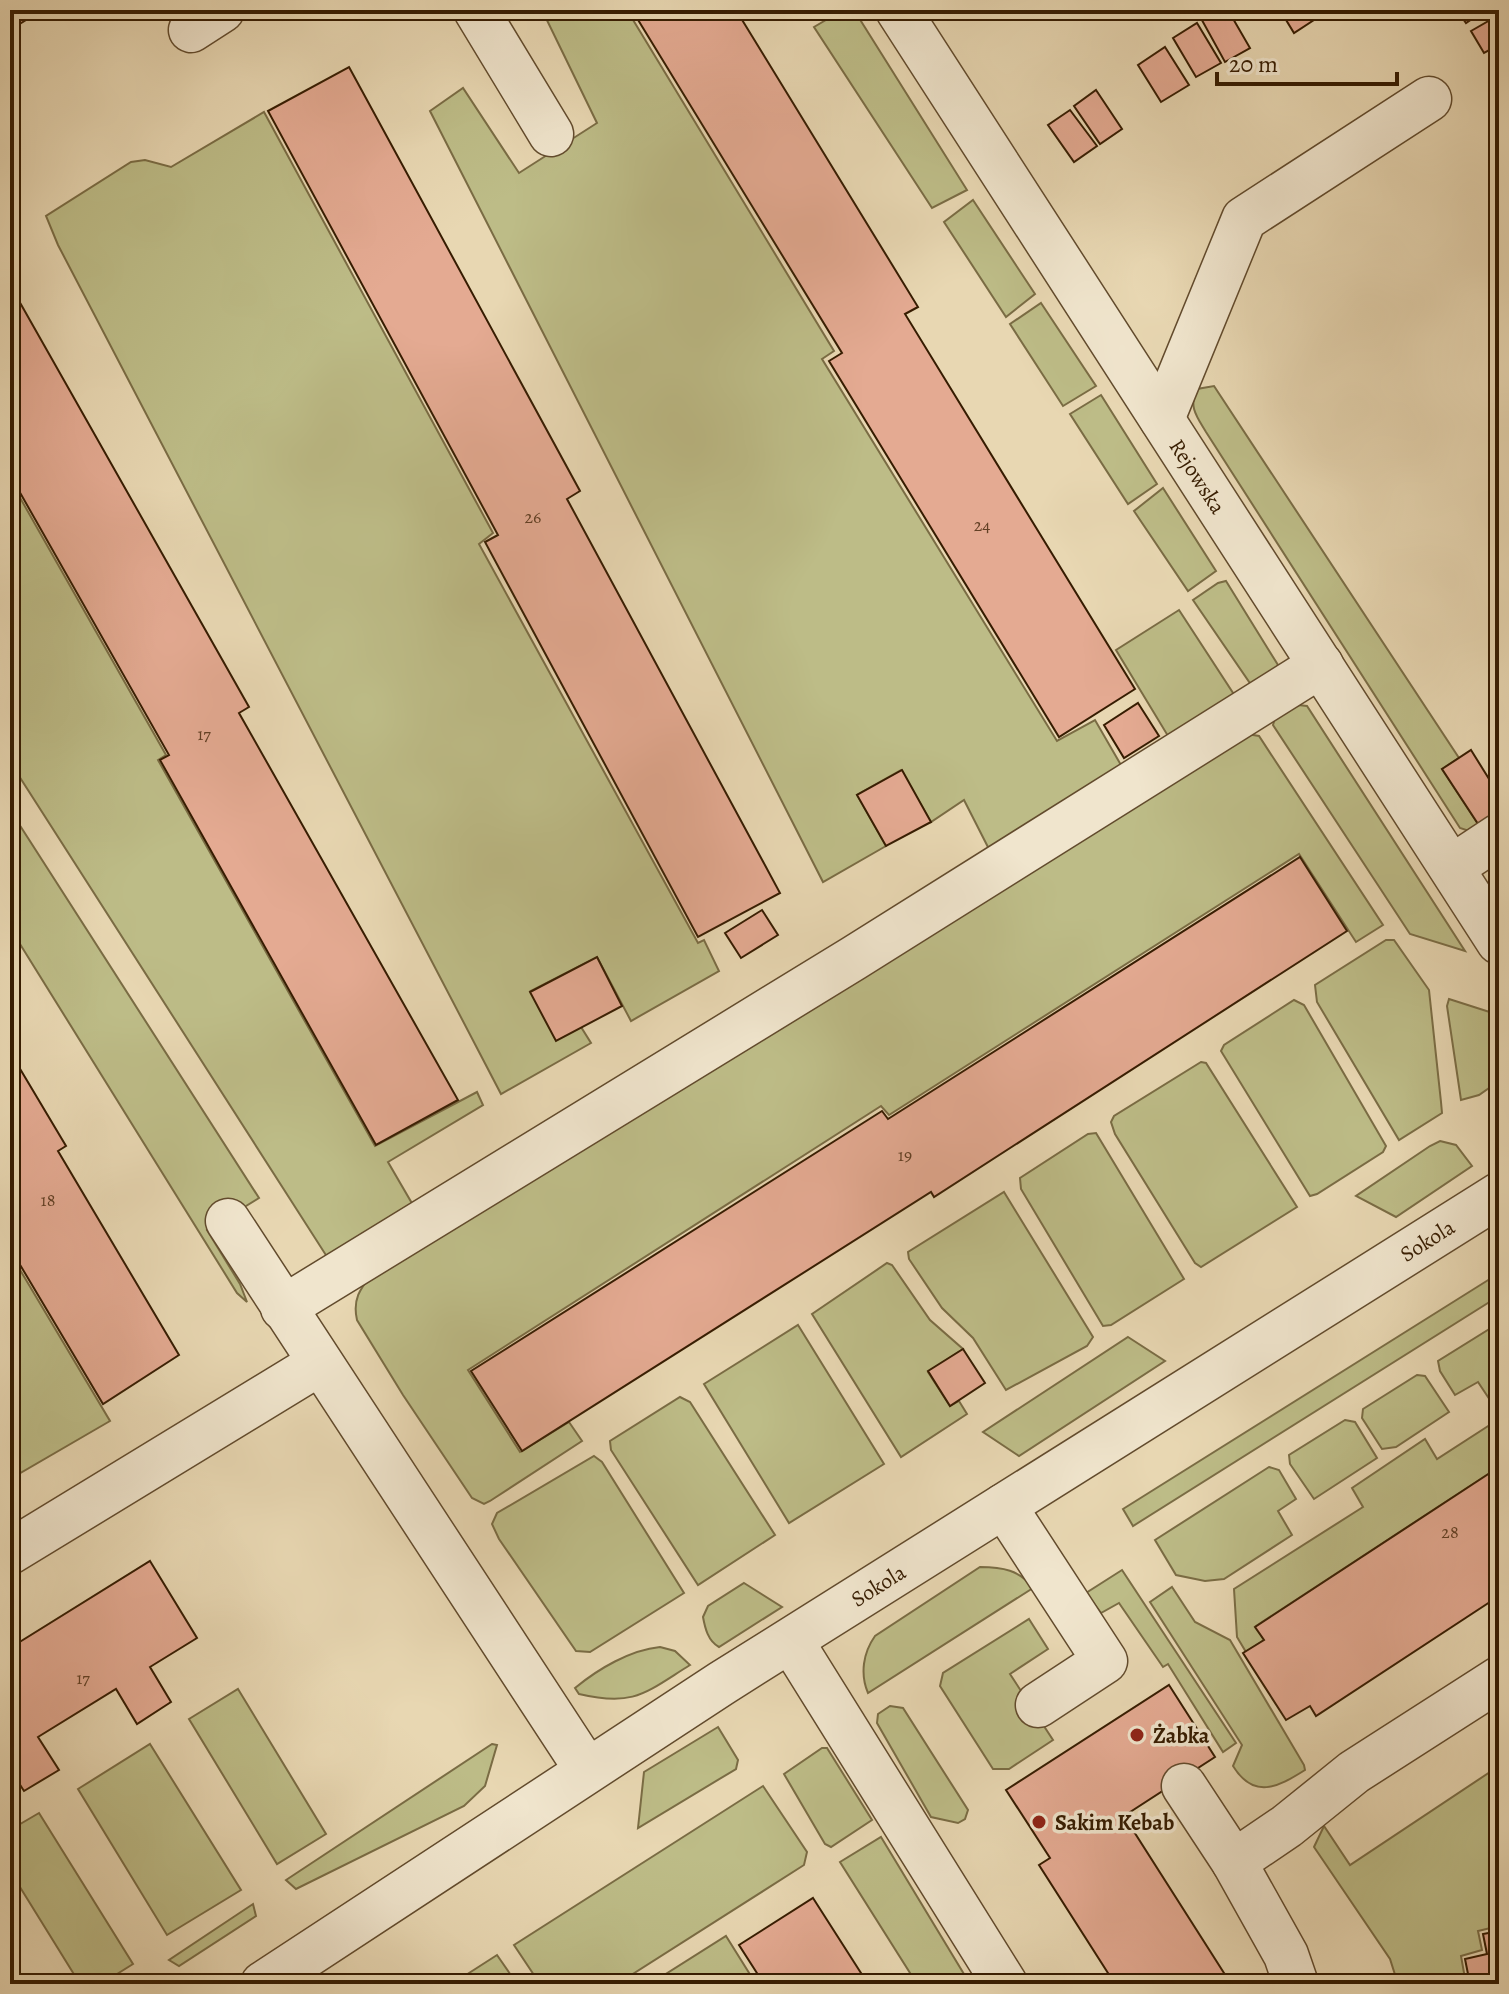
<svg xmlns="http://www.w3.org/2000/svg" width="1509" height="1994" font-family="Alegreya,serif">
	<rect width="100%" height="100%" fill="#e8d7b2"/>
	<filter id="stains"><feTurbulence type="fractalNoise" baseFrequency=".0025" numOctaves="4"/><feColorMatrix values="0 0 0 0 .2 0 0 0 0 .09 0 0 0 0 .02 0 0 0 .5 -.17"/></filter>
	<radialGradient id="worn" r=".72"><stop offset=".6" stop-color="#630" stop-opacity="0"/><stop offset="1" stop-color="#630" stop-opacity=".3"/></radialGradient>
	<g fill="#bdbc87" stroke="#7a6c44" stroke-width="2">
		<polygon points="542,10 627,10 834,351 822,359 1057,741 1095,720 1125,772 991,853 964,800 931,822 901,770 857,795 886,846 823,882 430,111 463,88 519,173 597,123"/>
		<polygon points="843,10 854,10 967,190 932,208 814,27"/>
		<polygon points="264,112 493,533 479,544 698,943 704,940 719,971 631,1021 597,957 531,991 581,1027 591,1043 501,1094 58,245 46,216 131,162 145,160 171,167"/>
		<polygon points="973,200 1035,294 1006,317 944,222"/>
		<polygon points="1041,303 1096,386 1063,406 1010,324"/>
		<path d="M1214 386 1459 758 1442 769 1482 830 1472 832 1460 828 1206 432C1197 417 1188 406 1197 389Z"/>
		<polygon points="1101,395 1157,484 1128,504 1070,414"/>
		<polygon points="10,480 166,755 158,760 375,1146 477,1092 483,1105 388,1162 417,1212 331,1263 10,762"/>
		<polygon points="1163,488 1216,571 1188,591 1134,511"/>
		<polygon points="1226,581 1278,665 1276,673 1254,689 1193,600 1218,583"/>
		<polygon points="1179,610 1235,696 1168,736 1116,650"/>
		<polygon points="1298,705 1307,706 1465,951 1410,934 1273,725 1275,718"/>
		<path d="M1247 734 1259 736 1383 925 1356 942 1299 854 889 1115 881 1106 468 1370 520 1452 569 1422 582 1441 490 1501 484 1504 472 1498 403 1395 357 1320C352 1298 361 1288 374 1271Z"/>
		<polygon points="10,810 259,1198 207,1230 240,1284 247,1302 237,1293 10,928"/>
		<polygon points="1386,940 1394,940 1429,990 1441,1102 1442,1113 1399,1140 1317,1002 1315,985"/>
		<polygon points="1449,999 1499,1015 1499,1081 1479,1095 1461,1100 1447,1006"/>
		<polygon points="1294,1000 1304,1005 1386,1146 1383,1152 1317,1194 1310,1196 1221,1051 1224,1045"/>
		<polygon points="1201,1062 1206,1063 1297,1207 1201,1267 1195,1263 1115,1134 1111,1122 1114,1116"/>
		<polygon points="1096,1133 1184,1279 1111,1325 1103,1326 1021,1189 1020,1178 1088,1134"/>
		<polygon points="1440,1141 1456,1145 1472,1166 1396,1217 1356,1196 1430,1146"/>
		<polygon points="1004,1192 1093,1337 1087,1346 1006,1390 973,1338 942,1308 909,1259 908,1252"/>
		<polygon points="10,1253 110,1421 10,1479"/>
		<polygon points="887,1263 892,1265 930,1320 963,1349 928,1372 950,1406 959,1401 967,1414 901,1457 812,1314"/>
		<polygon points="1493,1277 1499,1286 1499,1296 1133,1526 1123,1509"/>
		<polygon points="1499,1323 1499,1402 1494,1406 1478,1382 1455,1395 1440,1371 1438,1361"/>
		<polygon points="798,1325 884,1464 789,1523 704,1384"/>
		<polygon points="1128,1337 1165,1361 1019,1456 983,1432"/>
		<polygon points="1417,1375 1425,1376 1449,1412 1396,1447 1382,1449 1362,1418 1363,1409"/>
		<polygon points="680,1397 690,1402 775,1535 698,1585 611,1450 610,1441"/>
		<polygon points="1499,1419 1499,1467 1256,1626 1264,1640 1246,1652 1237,1637 1234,1589 1363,1507 1352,1488 1425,1439 1437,1459"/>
		<polygon points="1345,1420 1355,1422 1377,1458 1314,1499 1290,1464 1289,1455"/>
		<polygon points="594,1456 602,1462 684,1593 590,1652 576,1651 499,1539 492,1524 497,1513"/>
		<polygon points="1269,1467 1279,1470 1296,1499 1278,1511 1292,1535 1224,1579 1205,1581 1176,1575 1155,1540"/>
		<path d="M980 1567C1002 1567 1020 1570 1033 1588L868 1693C860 1674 863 1653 875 1636Z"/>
		<polygon points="1122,1570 1236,1743 1223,1752 1168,1664 1163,1667 1119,1603 1101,1613 1086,1593"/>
		<path d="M744 1583 782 1607 719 1647C708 1641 705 1628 703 1617L708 1606Z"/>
		<path d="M1172 1587 1195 1622 1230 1640 1304 1765 1305 1770C1278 1787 1254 1800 1233 1766L1242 1745 1150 1602Z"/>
		<polygon points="1029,1619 1048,1649 1010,1674 1053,1740 1009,1769 993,1769 940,1686 943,1673"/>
		<path d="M660 1647 675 1651 690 1665C645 1693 634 1707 579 1694L575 1688C598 1669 630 1650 660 1647Z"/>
		<polygon points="238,1689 326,1834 277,1864 189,1719"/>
		<polygon points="890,1706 903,1708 968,1810 965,1819 958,1823 931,1817 877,1723 878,1714"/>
		<polygon points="718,1727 738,1760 736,1769 638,1828 644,1772"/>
		<polygon points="150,1744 241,1890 167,1935 78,1789"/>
		<polygon points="492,1744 497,1745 485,1786 464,1806 296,1889 286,1880"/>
		<polygon points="822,1748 827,1748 872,1820 831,1847 825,1844 784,1774"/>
		<polygon points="1499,1766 1499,1926 1478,1931 1482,1950 1461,1956 1466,1984 1398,1984 1390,1959 1314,1847 1324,1826 1350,1865"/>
		<polygon points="763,1786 807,1852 804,1865 617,1984 540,1984 514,1945"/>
		<polygon points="39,1813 133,1964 101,1984 80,1984 10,1871 10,1830"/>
		<polygon points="881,1837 970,1984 917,1984 840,1862"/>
		<polygon points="253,1904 256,1916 179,1966 169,1960"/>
		<polygon points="726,1936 756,1984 650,1984"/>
		<polygon points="497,1955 517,1984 452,1984"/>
	</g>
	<g fill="#e4aa92" stroke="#361c01" stroke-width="2">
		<polygon points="10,10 42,10 10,30"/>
		<polygon points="632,10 736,10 918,307 905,314 1135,689 1059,737 829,361 842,353"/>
		<polygon points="1204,10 1228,10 1250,48 1225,62 1198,13"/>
		<polygon points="1280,10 1312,10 1317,18 1294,33"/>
		<polygon points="1457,10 1485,10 1466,23"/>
		<polygon points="1499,15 1499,45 1484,53 1471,31"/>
		<polygon points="1197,23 1221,63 1196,77 1173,38"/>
		<polygon points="1165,47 1189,85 1161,102 1138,65"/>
		<polygon points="349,67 580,491 567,499 780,893 698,937 485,542 498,535 268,111"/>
		<polygon points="1096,90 1122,129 1100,144 1074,106"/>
		<polygon points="1070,110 1097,146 1074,162 1048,125"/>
		<polygon points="10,285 249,707 239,713 458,1100 376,1145 160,760 169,755 10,475"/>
		<polygon points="1138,703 1159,736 1124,758 1104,725"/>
		<polygon points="1471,750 1499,795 1499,818 1482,830 1442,769"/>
		<polygon points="902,770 931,822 886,846 857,795"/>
		<polygon points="1300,857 1347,931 934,1197 931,1192 522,1451 471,1371 882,1111 888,1119"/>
		<polygon points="762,910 778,935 741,958 725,933"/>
		<polygon points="597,957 622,1006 556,1041 530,992"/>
		<polygon points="10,1052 66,1146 58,1151 179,1355 103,1404 10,1248"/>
		<polygon points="963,1349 985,1383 950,1406 928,1371"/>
		<polygon points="1499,1467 1499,1596 1316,1716 1310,1706 1286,1720 1243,1653 1264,1640 1255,1627"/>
		<polygon points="150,1561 197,1638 150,1667 171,1702 137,1724 116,1689 38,1737 59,1770 24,1791 10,1769 10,1648"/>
		<polygon points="1169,1685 1215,1757 1124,1816 1231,1984 1115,1984 1039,1865 1050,1858 1006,1790"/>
		<polygon points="813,1898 868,1984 764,1984 739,1945"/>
		<polygon points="1499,1931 1499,1984 1470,1984 1465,1959 1487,1954 1483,1934"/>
	</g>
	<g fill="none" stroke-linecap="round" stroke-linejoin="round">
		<g stroke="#624b2d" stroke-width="47">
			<g id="minor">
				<polyline points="476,10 551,134"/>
				<polyline points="898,10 1499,942"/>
				<polyline points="191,30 222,10"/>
				<polyline points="1162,419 1244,219 1429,99"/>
				<polyline points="1452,867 1499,836"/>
				<polyline points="228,1221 587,1770"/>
				<polyline points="283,1308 854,958 1321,665"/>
				<polyline points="1004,1506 1105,1661 1038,1705"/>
				<polyline points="10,1552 320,1363"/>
				<polyline points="791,1641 1005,1984"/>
				<polyline points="1184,1786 1234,1862"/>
				<polyline points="263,1984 722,1683 1499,1195"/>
				<polyline points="1296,1984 1286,1955 1234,1862 1287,1826 1354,1772 1499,1679"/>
			</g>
		</g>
		<use href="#minor" stroke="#f0e5cd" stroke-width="44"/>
	</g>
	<g fill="#8f2418" stroke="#f0e5cd" stroke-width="3">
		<circle cx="1137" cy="1735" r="8"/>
		<circle cx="1039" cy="1822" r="8"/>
	</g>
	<g text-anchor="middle" stroke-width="7" stroke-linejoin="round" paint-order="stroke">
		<g font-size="18" fill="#624025">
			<text x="533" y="523">26</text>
			<text x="982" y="531">24</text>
			<text x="204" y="740">17</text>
			<text x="905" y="1161">19</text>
			<text x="48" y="1206">18</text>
			<text x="1450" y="1538">28</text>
			<text x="83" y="1684">17</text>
		</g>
		<g font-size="22" fill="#361c01" stroke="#f0e5cd">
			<text transform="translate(1198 476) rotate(57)" y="8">Rejowska</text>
			<text transform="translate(1427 1240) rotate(-32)" y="8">Sokola</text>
			<text transform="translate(878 1585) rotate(-32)" y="8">Sokola</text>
		</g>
		<g font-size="22" font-weight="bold" fill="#361c01" stroke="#f0e5cd" text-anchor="start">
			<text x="1153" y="1743">Żabka</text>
			<text x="1055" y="1830">Sakim Kebab</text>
		</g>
	</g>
	<rect width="1509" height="1994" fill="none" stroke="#e8d7b2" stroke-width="40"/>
	<rect x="12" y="12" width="1485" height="1970" fill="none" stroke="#361c01" stroke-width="4"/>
	<rect x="20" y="20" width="1469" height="1954" fill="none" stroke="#361c01" stroke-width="2"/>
	<path d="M1217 72v12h180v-12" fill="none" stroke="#361c01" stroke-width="4"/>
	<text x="1229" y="72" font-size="24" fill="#361c01" stroke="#f0e5cd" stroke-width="6" paint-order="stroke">20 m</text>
	<rect width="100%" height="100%" filter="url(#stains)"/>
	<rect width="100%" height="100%" fill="url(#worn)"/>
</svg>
